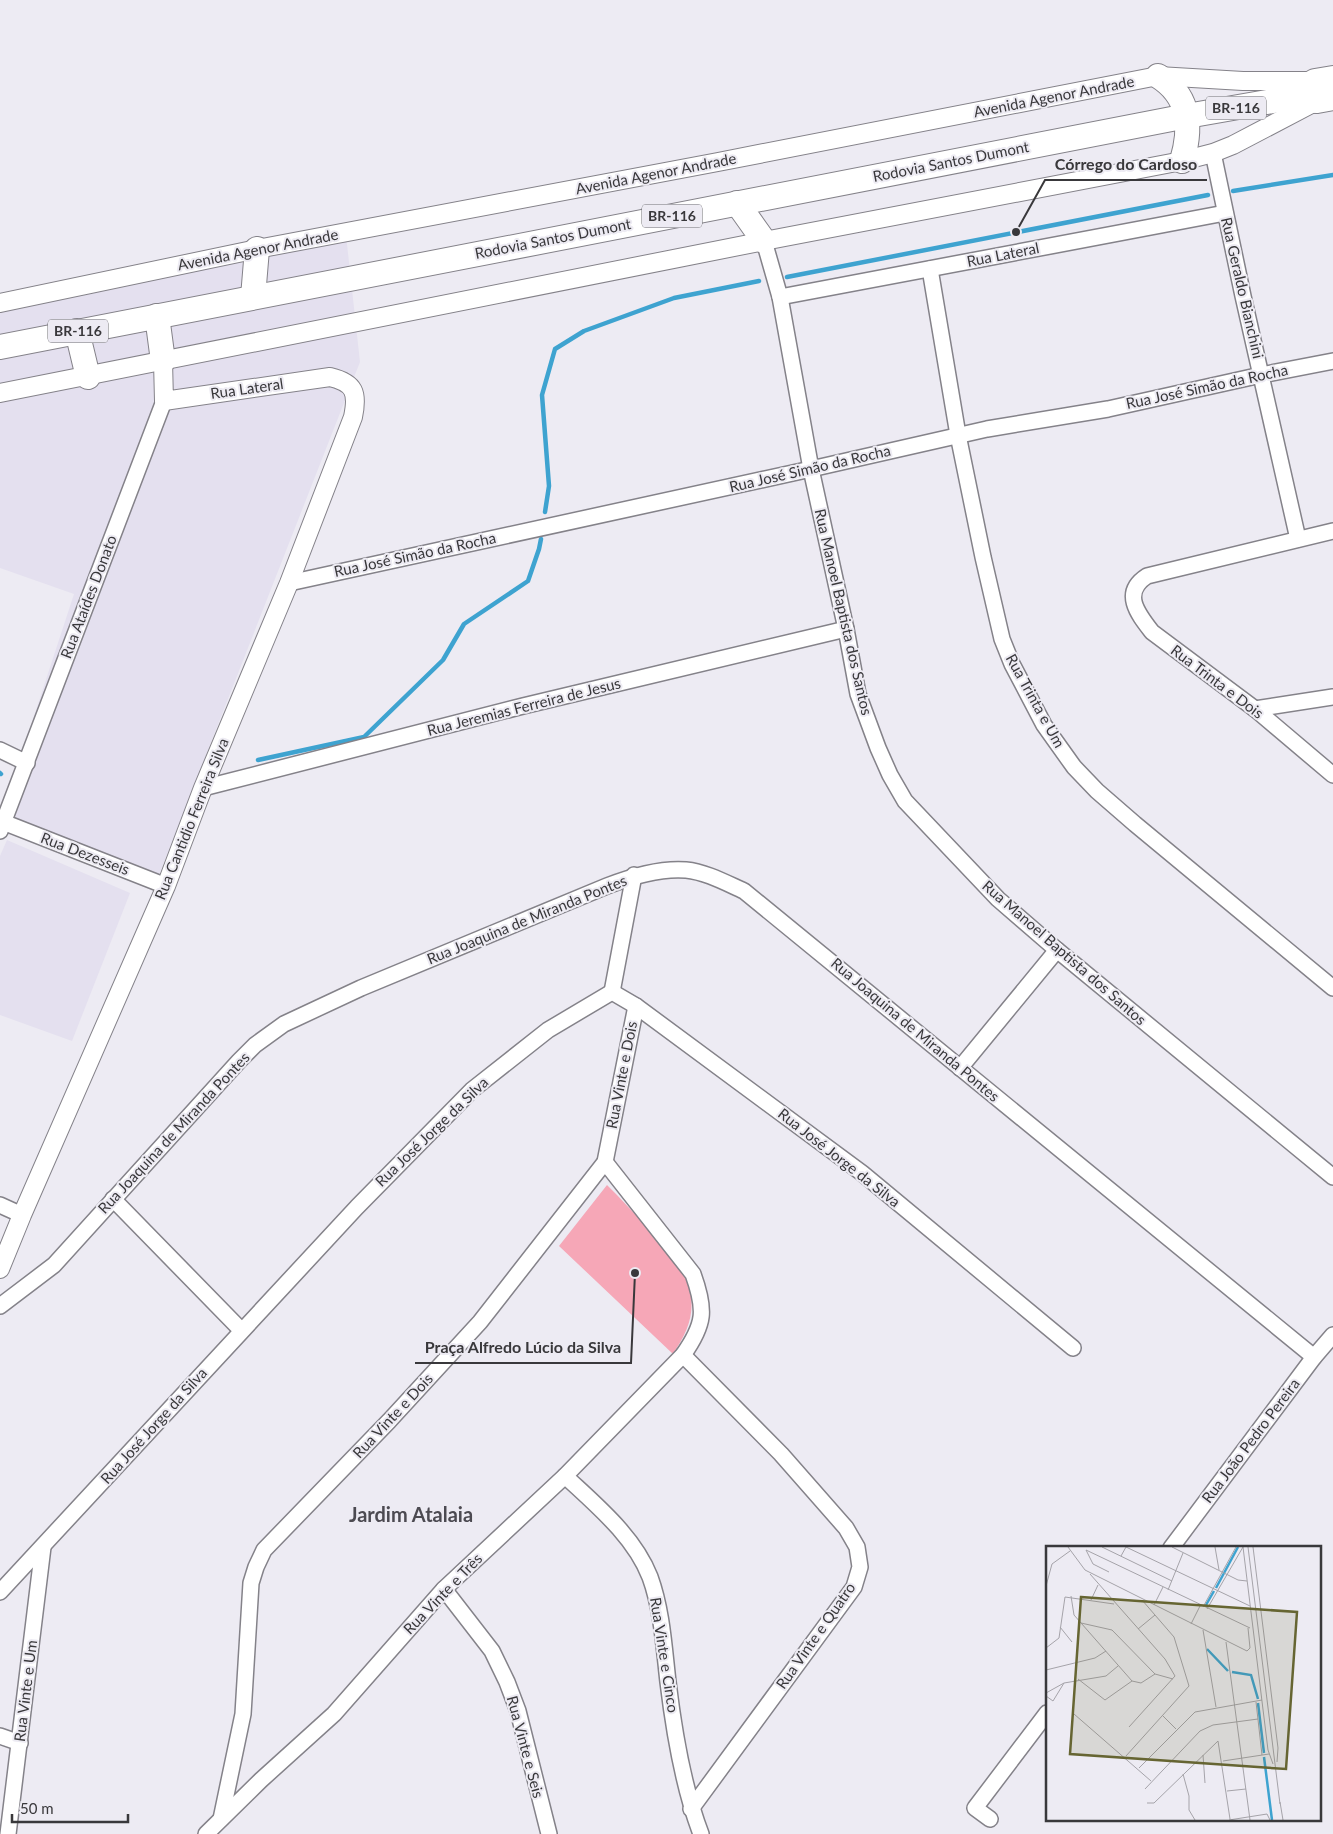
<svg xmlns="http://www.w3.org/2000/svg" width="1333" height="1834" font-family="Lato,sans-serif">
	<rect width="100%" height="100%" fill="#edebf3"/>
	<g fill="#e4e0ef">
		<polygon points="345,226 360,362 159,875 2,814 74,594 0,568 0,294"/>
		<polygon points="7,840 130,893 72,1041 0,1015 0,856"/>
	</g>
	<path fill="#f6a7b7" d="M607 1185C633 1211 659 1239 679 1269 683 1274 688 1280 689 1286 696 1313 688 1331 673 1354L559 1246Z"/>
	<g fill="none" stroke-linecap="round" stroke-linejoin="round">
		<g stroke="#3ea3d0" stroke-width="4.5">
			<polyline points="1233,191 1333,175"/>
			<polyline points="787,277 1208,195"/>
			<polyline points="545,512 549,486 542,395 555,349 584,331 674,298 759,281"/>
			<polyline points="258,760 364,737 443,660 464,624 528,581 539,549 541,539"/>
			<polyline points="0,773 1,774"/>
		</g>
		<g stroke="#848289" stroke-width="18">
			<g id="minor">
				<polyline points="1213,153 1243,296 1298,539"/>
				<polyline points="764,241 780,297 811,469 846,629 858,694 878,748 890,775 905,801 998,899 1057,950 1333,1177"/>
				<polyline points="930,269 958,435 983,557 1002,639 1012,664 1044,725 1074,767 1097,791 1135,824 1333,988"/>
				<polyline points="780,297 1225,213"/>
				<path d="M1333 531 1147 576C1121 593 1138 614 1152 632L1255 709 1333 775"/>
				<polyline points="289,583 811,469 987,429 1108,409 1261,375 1333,361"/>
				<polyline points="1255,709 1333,697"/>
				<polyline points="0,750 27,763"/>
				<polyline points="203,788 523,706 846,629"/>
				<polyline points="3,822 166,886"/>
				<polyline points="0,831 164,401"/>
				<polyline points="612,992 634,875"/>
				<polyline points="960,1068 1057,950"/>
				<polyline points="113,1199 241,1330"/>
				<polyline points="0,1205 22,1215"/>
				<path d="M0 1306 54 1265 239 1061 255 1045 284 1024 361 988 607 886C630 877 661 868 686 870 706 872 726 883 744 891L1314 1357"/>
				<polyline points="683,1355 781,1454 846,1528 857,1547 860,1567 854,1587 691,1809"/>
				<path d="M565 1476C596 1505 634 1536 650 1577 662 1610 664 1647 668 1682 674 1732 683 1787 701 1834"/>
				<polyline points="1171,1548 1314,1357 1333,1335"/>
				<polyline points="444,1589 492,1651 507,1682 518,1711 549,1834"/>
				<polyline points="0,1592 357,1207 472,1090 548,1030 612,992 636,1006 862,1173 1073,1348"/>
				<polyline points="0,1736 20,1743"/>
				<polyline points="221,1819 243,1714 251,1583 256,1567 264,1550 389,1421 480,1322 605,1162 636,1006"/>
				<polyline points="990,1819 975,1808 1047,1713"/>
				<polyline points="8,1834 43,1547"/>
				<path d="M206 1834 261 1780 334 1714 444 1589 565 1476 683 1355C705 1324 706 1310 693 1274L605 1162"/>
			</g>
		</g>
		<g stroke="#848289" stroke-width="20">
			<g id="tertiary">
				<polyline points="0,303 257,249 718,162 1158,76 1243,81 1315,81"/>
				<polyline points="0,393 764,241 1182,161 1213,153 1233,145 1317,101"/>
				<path d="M0 1269 22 1215 166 886 203 788 289 583 353 417C358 393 355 383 330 377L164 401 163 361"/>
			</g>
		</g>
		<g stroke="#848289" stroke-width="26">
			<g id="trunk">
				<path d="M1158 76C1190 96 1192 127 1182 161"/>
				<polyline points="1284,99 1315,81 1333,78"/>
				<polyline points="737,203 764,241"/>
				<polyline points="253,297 257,249"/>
				<polyline points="157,316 163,361"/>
				<polyline points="77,331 88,377"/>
				<polyline points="0,347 1187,116 1284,99 1317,101 1333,98"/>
			</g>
		</g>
		<use href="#minor" stroke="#fff" stroke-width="15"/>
		<use href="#tertiary" stroke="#fff" stroke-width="18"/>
		<use href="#trunk" stroke="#fff" stroke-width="24"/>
	</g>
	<g text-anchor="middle" stroke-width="4" stroke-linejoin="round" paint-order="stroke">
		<g fill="#edebf3" stroke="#6f6e72" stroke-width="1">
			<rect x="1206" y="96.5" width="60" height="23" rx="4"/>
			<rect x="642" y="204.5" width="60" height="23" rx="4"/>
			<rect x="48" y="319.5" width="60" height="23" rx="4"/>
		</g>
		<g font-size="14" font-weight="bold" fill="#39383b">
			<text x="1236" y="113">BR-116</text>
			<text x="672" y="221">BR-116</text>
			<text x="78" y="336">BR-116</text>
		</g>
		<g font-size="15" fill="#39383b" stroke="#edebf3">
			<text transform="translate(1054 97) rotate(-11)" y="5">Avenida Agenor Andrade</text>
			<text transform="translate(951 162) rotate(-11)" y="5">Rodovia Santos Dumont</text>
			<text transform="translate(656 174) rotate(-11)" y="5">Avenida Agenor Andrade</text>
			<text transform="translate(553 239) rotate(-11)" y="5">Rodovia Santos Dumont</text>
			<text transform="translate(258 250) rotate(-11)" y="5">Avenida Agenor Andrade</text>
			<text transform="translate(1003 255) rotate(-11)" y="5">Rua Lateral</text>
			<text transform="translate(1242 288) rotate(77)" y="5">Rua Geraldo Bianchini</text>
			<text transform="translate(1207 387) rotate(-12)" y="5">Rua José Simão da Rocha</text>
			<text transform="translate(247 389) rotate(-8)" y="5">Rua Lateral</text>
			<text transform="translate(810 469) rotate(-13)" y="5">Rua José Simão da Rocha</text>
			<text transform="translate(415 555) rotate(-12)" y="5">Rua José Simão da Rocha</text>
			<text transform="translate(89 597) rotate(-69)" y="5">Rua Ataídes Donato</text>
			<text transform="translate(843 612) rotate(77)" y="5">Rua Manoel Baptista dos Santos</text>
			<text transform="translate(1217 682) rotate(37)" y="5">Rua Trinta e Dois</text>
			<text transform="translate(1035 701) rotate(61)" y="5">Rua Trinta e Um</text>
			<text transform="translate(524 707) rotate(-14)" y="5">Rua Jeremias Ferreira de Jesus</text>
			<text transform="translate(192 819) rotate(-68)" y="5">Rua Cantidio Ferreira Silva</text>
			<text transform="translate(85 854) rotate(21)" y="5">Rua Dezesseis</text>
			<text transform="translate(527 920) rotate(-22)" y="5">Rua Joaquina de Miranda Pontes</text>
			<text transform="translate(1064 953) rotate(41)" y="5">Rua Manoel Baptista dos Santos</text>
			<text transform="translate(915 1030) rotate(40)" y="5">Rua Joaquina de Miranda Pontes</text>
			<text transform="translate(622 1075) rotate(-79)" y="5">Rua Vinte e Dois</text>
			<text transform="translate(432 1132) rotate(-44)" y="5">Rua José Jorge da Silva</text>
			<text transform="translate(174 1133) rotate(-47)" y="5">Rua Joaquina de Miranda Pontes</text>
			<text transform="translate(839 1158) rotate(38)" y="5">Rua José Jorge da Silva</text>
			<text transform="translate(393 1416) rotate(-47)" y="5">Rua Vinte e Dois</text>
			<text transform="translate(154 1426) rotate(-48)" y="5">Rua José Jorge da Silva</text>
			<text transform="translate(1251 1441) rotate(-53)" y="5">Rua João Pedro Pereira</text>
			<text transform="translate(443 1594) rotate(-46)" y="5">Rua Vinte e Três</text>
			<text transform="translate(816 1636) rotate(-55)" y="5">Rua Vinte e Quatro</text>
			<text transform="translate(664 1655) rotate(81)" y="5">Rua Vinte e Cinco</text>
			<text transform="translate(26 1691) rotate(-83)" y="5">Rua Vinte e Um</text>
			<text transform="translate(525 1747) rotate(75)" y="5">Rua Vinte e Seis</text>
		</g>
		<g font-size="20" font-weight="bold" fill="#4c4a51" stroke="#edebf3">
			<text x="411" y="1522">Jardim Atalaia</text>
		</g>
	</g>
	<g transform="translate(1046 1546)">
		<rect width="275" height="275" fill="#edebf3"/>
		<path fill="none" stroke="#3ea3d0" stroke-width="2.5" d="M170 42 192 1M160 59 168 45M161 103 182 125M186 126 205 129 212 153M212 157 218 207M218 211 226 274"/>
		<path fill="none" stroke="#a5a3a9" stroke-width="1" d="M22 1 39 24 201 105 204 102 202 82M56 1 126 35M126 1 192 34 201 35M169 1 173 24M197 1 222 204 227 218M202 1 234 258M207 1 232 202 231 216M40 4 204 82M40 4 47 18 63 26M75 10 80 1 204 60M44 28 119 113 129 130 83 181M0 40 6 18 24 5M122 44 137 7M25 50 28 69 86 135 95 137 109 128M45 54 52 39M108 59 117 41M157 61 190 1M161 63 197 1M35 77 66 84 109 128 127 133M145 78 154 60M14 81 26 96M92 83 109 69M157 84 170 161M180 96 204 274M0 102 13 92 19 51 68 58M0 124 49 112 60 105M32 133 59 154 86 135M0 147 18 137 60 130 72 120M0 150 7 155 18 137M210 156 216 209M28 168 105 235M117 170 130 183M157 209 159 237M80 210 143 140 128 91 96 54M177 215 223 208M93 222 149 166 216 154M137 228 143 250V264L149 274M99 243 154 185 167 179 212 173M181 245 200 243M234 256 237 274M101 257H108L172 195 184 273M183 274 221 268 224 274"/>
		<path fill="#666532" fill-opacity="0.15" stroke="#666532" stroke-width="2.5" d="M35 51 251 66 240 223 24 208Z"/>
		<rect width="275" height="275" fill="none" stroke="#39383b" stroke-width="2.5"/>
	</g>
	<path fill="none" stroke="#39383b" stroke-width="2" d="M1016 232L1045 180H1207M635 1273L631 1363H415"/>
	<g fill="#39383b" stroke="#edebf3" stroke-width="2">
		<circle cx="1016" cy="232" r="5"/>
		<circle cx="635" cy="1273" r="5"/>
	</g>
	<g font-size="16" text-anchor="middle" font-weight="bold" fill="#39383b" stroke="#edebf3" stroke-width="4" stroke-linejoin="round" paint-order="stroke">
		<text x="1126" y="170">Córrego do Cardoso</text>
		<text x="523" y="1353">Praça Alfredo Lúcio da Silva</text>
	</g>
	<path d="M12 1814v8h116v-8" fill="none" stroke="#39383b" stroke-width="2.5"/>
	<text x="20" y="1814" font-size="15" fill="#39383b" stroke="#edebf3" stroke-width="4" paint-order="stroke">50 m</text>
</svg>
